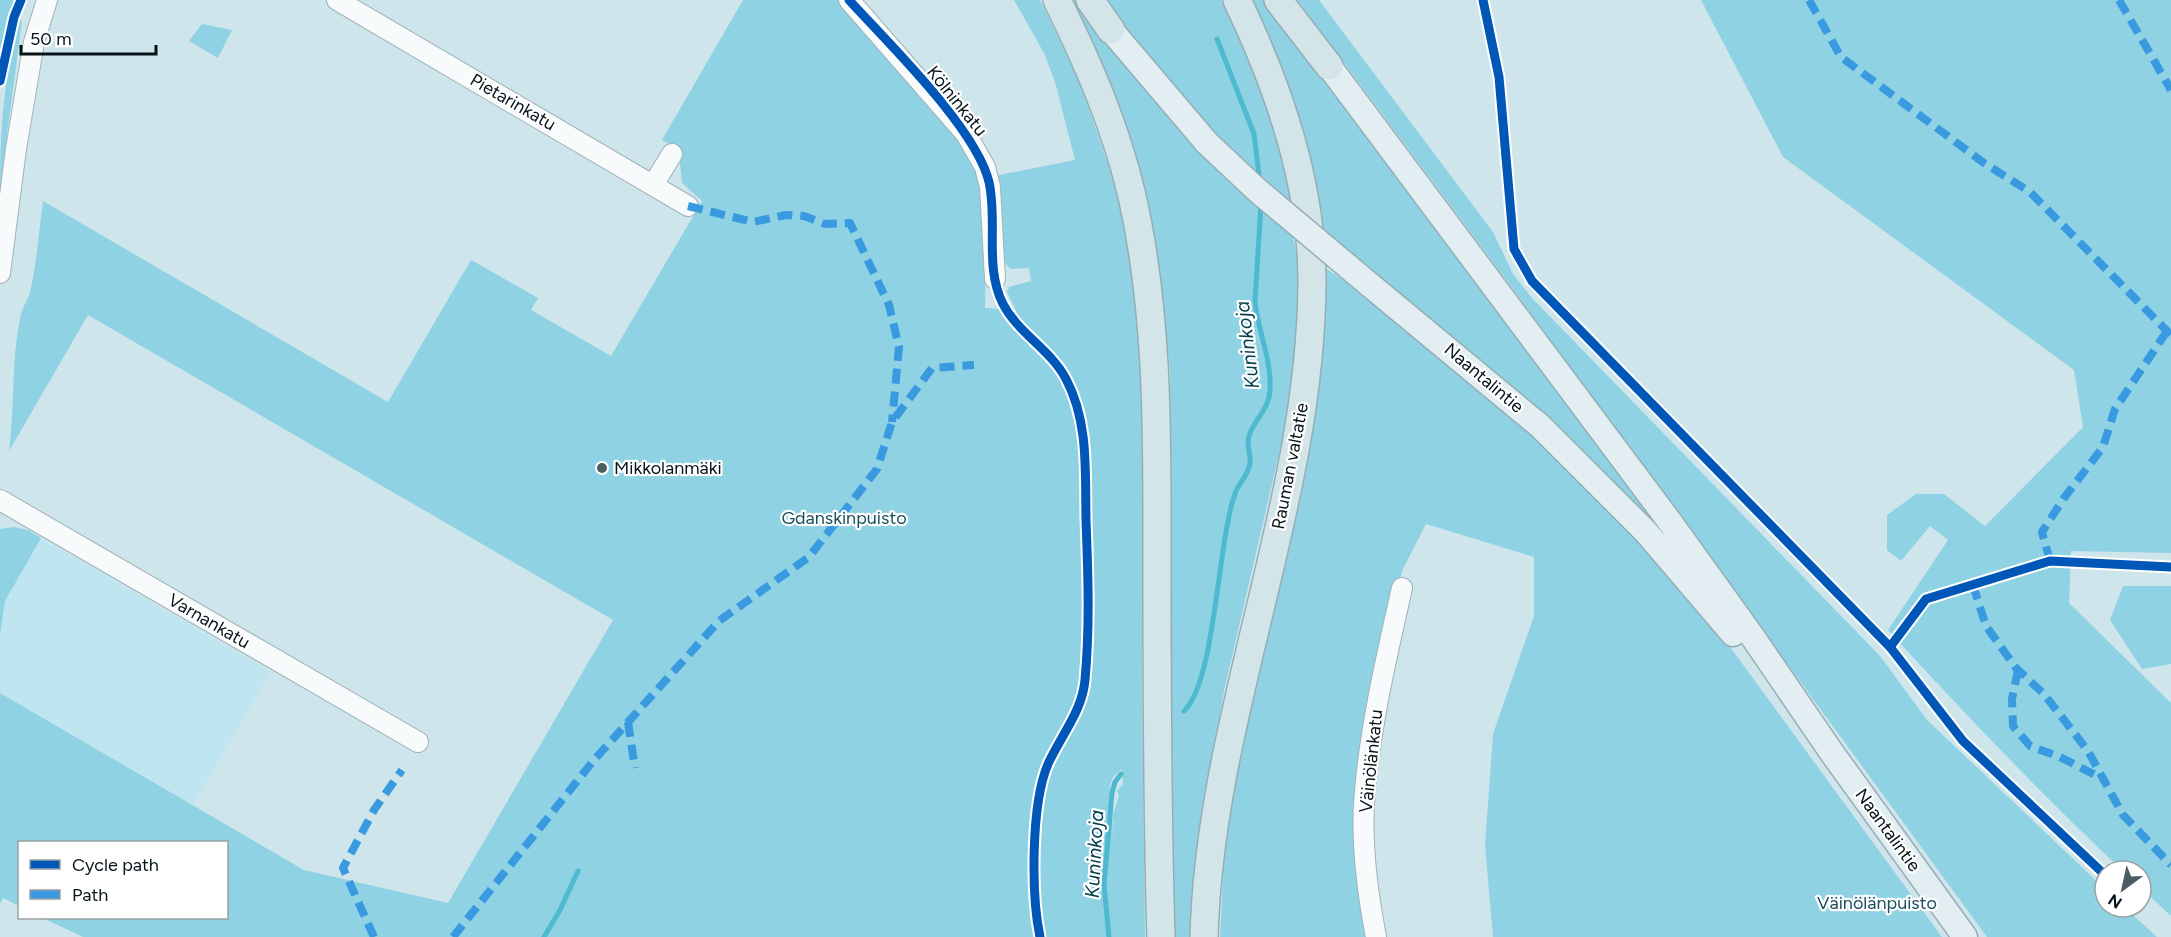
<svg xmlns="http://www.w3.org/2000/svg" width="2171" height="937" font-family="Figtree,sans-serif">
	<rect width="100%" height="100%" fill="#cee5eb"/>
	<polygon fill="#bfe5f0" points="41,538 271,672 193,805 0,693 0,636 5,601"/>
	<g fill="#8fd2e4" fill-rule="evenodd">
		<polygon points="0,0 15,0 0,58"/>
		<path d="M743 0H840L927 100 979 166 986 232 985 308 1001 309 1004 313 1018 315 1007 292 1009 287 1031 281 1029 268 1011 269 1000 259 994 176 1075 160 1055 82 1044 53 1014 0H1040L1080 83 1117 190 1131 259 1142 347 1144 478 1142 694 1145 937H83L43 918H226V842H20L19 906 3 898 0 904V693L304 870 448 903 613 620 88 315 9 451C15 407 11 363 20 318 22 307 29 299 31 288 37 260 39 230 43 201L388 402 471 260 538 298 531 310 611 356 702 201 682 183 680 163 683 152 662 140ZM1122 769 1123 784 1117 791 1119 796 1113 814 1114 841 1110 785 1113 777Z"/>
		<path d="M1069 0H1076L1116 51 1293 235 1301 278 1293 394 1224 691 1206 798 1193 937H1174L1168 820 1170 372C1163 293 1153 214 1130 138 1116 90 1092 45 1069 0Z"/>
		<polygon points="1100,0 1228,0 1246,37 1299,211 1251,170 1177,94"/>
		<polygon points="1248,0 1269,0 1565,396 1658,527 1534,404 1320,229"/>
		<polygon points="1297,0 1319,0 1493,232 1513,274 1532,298 1880,656 1927,720 2105,889 2105,907 2124,907 2157,937 1987,937 1508,282"/>
		<path d="M1701 0H2171V553L2071 551 2069 603 2171 703V916L2141 888V871H2123C2041 794 1964 713 1888 630L1948 540 1930 526 1901 561 1887 550V515L1916 494H1944L1985 526 2083 427 2074 370 1783 157Z"/>
		<path d="M20 19 22 22 0 187C0 129 4 75 20 19Z"/>
		<polygon points="202,24 232,30 218,58 189,41"/>
		<polygon points="1322,266 1364,293 1530,434 1587,487 1648,552 1725,640 1942,937 1493,937 1485,845 1493,734 1534,616 1534,557 1426,524 1402,571 1357,793 1359,899 1365,937 1220,937 1226,812"/>
		<polygon points="14,527 28,530 41,538 5,601 0,636 0,529"/>
		<polygon points="2123,586 2171,586 2171,664 2142,669 2110,620"/>
	</g>
	<g fill="none" stroke-linecap="round" stroke-linejoin="round">
		<g stroke="#4eb9d0" stroke-width="5">
			<polyline points="1217,39 1254,134 1260,183"/>
			<path d="M1184 711C1216 681 1217 540 1236 491 1240 482 1249 474 1250 463 1251 454 1246 446 1249 436 1254 420 1269 409 1270 391 1272 360 1258 331 1255 302L1261 204"/>
			<polyline points="544,937 560,910 578,871"/>
			<polyline points="1109,937 1104,885 1112,793 1115,782 1121,774"/>
		</g>
		<g stroke="#a0b2b7" stroke-width="22">
			<g id="minor">
				<polyline points="337,0 688,206"/>
				<polyline points="849,0 966,134 985,167 990,187 995,279"/>
				<polyline points="653,185 672,154"/>
				<polyline points="0,273 16,149 34,42 47,0"/>
				<polyline points="0,500 418,742"/>
				<path d="M1376 937C1367 890 1360 839 1365 791 1371 722 1387 655 1402 588"/>
			</g>
		</g>
		<g stroke="#95aeb5" stroke-width="27">
			<g id="major">
				<polyline points="1111,30 1207,143"/>
				<polyline points="1329,66 1670,522 1752,636 1832,753 1965,937"/>
				<polyline points="1370,285 1540,426 1646,532 1733,634"/>
			</g>
		</g>
		<g stroke="#95aeb5" stroke-width="30">
			<g id="highway">
				<path d="M1057 0C1088 63 1116 127 1132 196 1159 316 1157 437 1157 559 1157 685 1157 811 1161 937"/>
				<polyline points="1090,0 1111,30"/>
				<polyline points="1278,0 1329,66"/>
				<path d="M1204 937C1210 714 1311 505 1312 282 1312 183 1279 88 1237 0"/>
			</g>
		</g>
		<use href="#minor" stroke="#f8fbfc" stroke-width="20"/>
		<use href="#major" stroke="#e2eef1" stroke-width="24"/>
		<use href="#highway" stroke="#d4e5e9" stroke-width="27"/>
		<g stroke="#95aeb5" stroke-width="27" stroke-linecap="butt">
			<polyline id="major-bridge" points="1207,143 1257,190 1370,285"/>
		</g>
		<use href="#major-bridge" stroke="#e2eef1" stroke-width="24"/>
		<g stroke="#399adf" stroke-width="8" stroke-dasharray="15 8" stroke-linecap="butt">
			<polyline points="1809,0 1841,57 1984,163 2030,192 2171,335"/>
			<polyline points="2119,0 2171,90"/>
			<polyline points="688,206 753,222 786,215 804,216 825,224 850,223 889,305 899,347 892,422"/>
			<polyline points="2050,561 2042,532 2064,498 2103,447 2115,409 2167,331"/>
			<polyline points="1973,585 1986,626 2016,668 2044,694 2088,751 2123,815 2171,865"/>
			<polyline points="2018,670 2012,699 2013,726 2030,746 2060,757 2103,779"/>
			<polyline points="628,722 635,768"/>
			<polyline points="374,937 343,868 374,810 402,770"/>
			<polyline points="453,937 594,760 719,621 809,557 877,469 892,422 932,368 974,365"/>
		</g>
		<g stroke="#fff" stroke-width="13">
			<g id="cycleway">
				<path d="M849 0C888 43 976 128 989 182 998 222 984 267 1003 304 1018 333 1051 350 1066 379 1089 422 1085 473 1086 520 1088 573 1090 626 1085 680 1082 712 1061 735 1048 764 1031 804 1031 894 1040 937"/>
				<polyline points="1483,0 1499,77 1514,249 1532,281 1890,647 1963,741 2105,875"/>
				<polyline points="0,81 14,17 21,0"/>
				<polyline points="1890,647 1926,599 2050,561 2171,567"/>
			</g>
		</g>
		<use href="#cycleway" stroke="#0057b8" stroke-width="9"/>
	</g>
	<circle fill="#4b5d62" stroke="#fff" stroke-width="2" cx="602" cy="468" r="6"/>
	<g text-anchor="middle" stroke-width="4.5" stroke-linejoin="round" paint-order="stroke">
		<g font-size="18" fill="#051418" stroke="#fff">
			<text transform="translate(957 101) rotate(51)" y="6">Kölninkatu</text>
			<text transform="translate(513 102) rotate(30)" y="6">Pietarinkatu</text>
			<text transform="translate(1484 378) rotate(40)" y="6">Naantalintie</text>
			<text transform="translate(1290 466) rotate(-79)" y="6">Rauman valtatie</text>
			<text transform="translate(209 621) rotate(30)" y="6">Varnankatu</text>
			<text transform="translate(1371 761) rotate(-84)" y="6">Väinölänkatu</text>
			<text transform="translate(1888 830) rotate(54)" y="6">Naantalintie</text>
		</g>
		<g font-size="18" fill="#051418" stroke="#fff" text-anchor="start">
			<text x="614" y="474">Mikkolanmäki</text>
		</g>
		<g font-size="18" fill="#194e5b" stroke="#fff">
			<text x="844" y="524">Gdanskinpuisto</text>
			<text x="1877" y="909">Väinölänpuisto</text>
		</g>
		<g font-size="20" font-style="italic" fill="#07414e" stroke="#fff">
			<text transform="translate(1247 345) rotate(-97)" y="7">Kuninkoja</text>
			<text transform="translate(1094 854) rotate(-87)" y="7">Kuninkoja</text>
		</g>
	</g>
	<rect x="18" y="841" width="210" height="78" fill="#ffffff" stroke="#9ba1a3" stroke-width="1.5"/>
	<rect x="30" y="860" width="30" height="9" fill="#0057b8" stroke="#9ba1a3" stroke-width="1.5"/>
	<text x="72" y="871" font-size="18" fill="#051418">Cycle path</text>
	<rect x="30" y="890" width="30" height="9" fill="#399adf" stroke="#9ba1a3" stroke-width="1.5"/>
	<text x="72" y="901" font-size="18" fill="#051418">Path</text>
	<g transform="translate(2123 889) rotate(213)"><circle r="28" fill="#ffffff" stroke="#9ba1a3" stroke-width="1.5"/>
	<path d="M0-4.5L10 22L0 15L-10 22Z" fill="#4b5d62"/>
	<text y="-9" font-size="16" font-weight="bold" text-anchor="middle" fill="#051418">N</text>
	</g>
	<path d="M21 45v9h135v-9" fill="none" stroke="#051418" stroke-width="3"/>
	<text x="30" y="45" font-size="18" fill="#051418" stroke="#ffffff" stroke-width="4.5" paint-order="stroke">50 m</text>
</svg>
